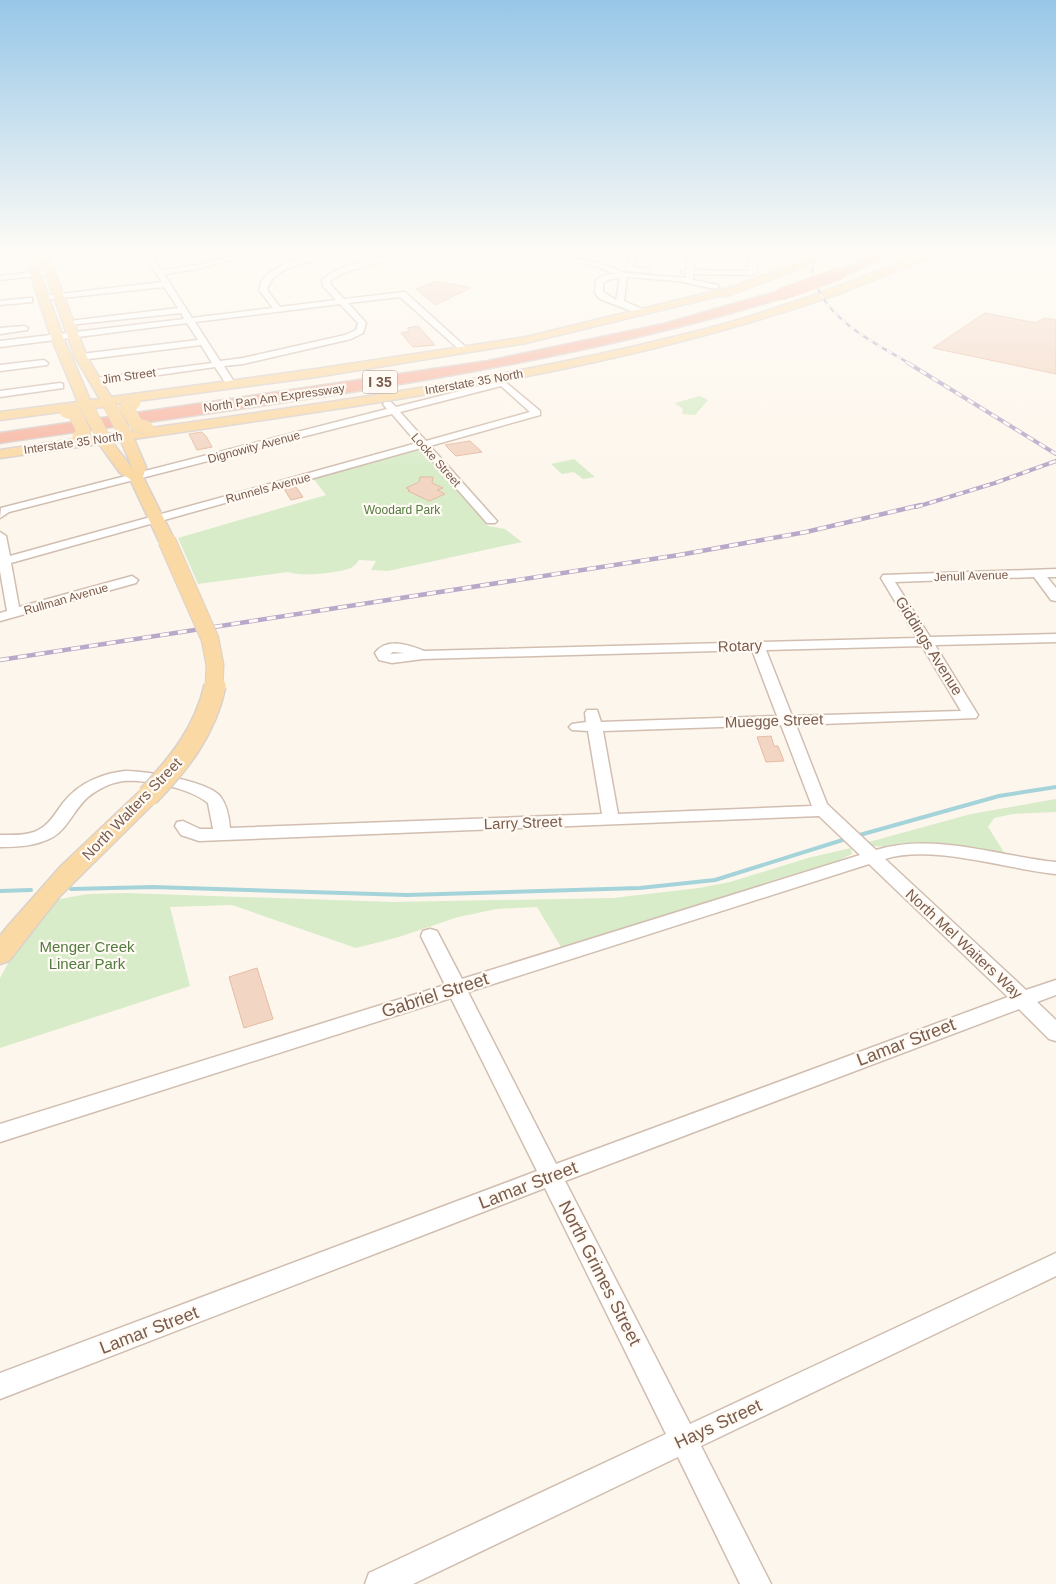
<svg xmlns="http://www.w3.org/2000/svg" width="1056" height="1584" font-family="Helvetica,sans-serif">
	<rect width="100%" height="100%" fill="#fdf6ec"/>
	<g fill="#d8ecc9">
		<polygon points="700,396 708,400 695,415 682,414 683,409 675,403"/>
		<path d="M416 448 423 450 488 526 505 529 522 542 388 571 371 570 376 561 359 560C357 563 354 566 351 568 337 573 301 577 288 572L198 584 178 538 326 495 313 478Z"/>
		<polygon points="574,459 595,477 583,479 574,472 562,474 551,464"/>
		<path d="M1056 799V812L1013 814 994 818 988 827 1007 857C973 849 941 843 907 843 893 843 877 851 865 843L971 814Z"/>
		<polygon points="851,848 852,854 837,861 561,947 537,907 497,909 458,917 399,937 356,948 232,905 170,907 190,986 0,1048 0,978 14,952 54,900 88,894 126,893 393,902 613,898 699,888 730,882 808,858"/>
	</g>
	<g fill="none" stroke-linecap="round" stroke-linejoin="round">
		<g stroke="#a5d3da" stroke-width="4">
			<polyline points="856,836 999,796 1056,787"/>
			<polyline points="71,889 153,887 407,895 640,888 715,880 849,838"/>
			<polyline points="0,891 31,890"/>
		</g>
	</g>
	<g fill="#f3d5c3" stroke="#e6bba3">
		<polygon points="434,282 441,282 471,288 435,305 416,289"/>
		<polygon points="985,313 1036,323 1044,318 1056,320 1056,374 933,348"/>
		<polygon points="418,326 435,345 413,347 401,333 410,331 407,328"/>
		<polygon points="202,432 206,436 212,447 197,450 189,434"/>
		<polygon points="470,441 482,452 456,456 445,445"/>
		<polygon points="420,477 433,477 432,483 443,488 437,490 445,494 429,501 408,491 410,490 406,488 419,482"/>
		<polygon points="296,487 303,497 291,500 284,489"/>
		<polygon points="771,736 774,746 778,746 784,761 766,762 757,737"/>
		<polygon points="257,968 273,1019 244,1028 229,977"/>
	</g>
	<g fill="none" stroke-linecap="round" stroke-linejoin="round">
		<g stroke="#d1beb0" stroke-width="3">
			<g id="minor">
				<polygon points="38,252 34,254 0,257 0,253"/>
				<path d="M142 252H149L151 254 181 252 178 254 153 258 161 270 197 265 248 252H259L197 269 164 274 192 318 273 308 259 290C260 287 261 281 263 279 276 264 316 251 335 252 314 266 275 261 267 290L280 307 336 300 323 286 322 280C336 266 386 252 405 252 389 266 353 264 330 281L331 285 344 299 405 292 469 350 462 352 400 297 348 303 366 323 363 333 351 339 243 364 224 366 236 385 231 388 228 387 215 367 96 384 91 381 96 378 212 363 201 345 81 360 77 357 81 354 198 340 187 323 0 347V341L184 319 181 313 69 325 65 323 69 321 178 308 164 287 43 300 39 298 43 296 162 282ZM340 304 358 323 356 330 345 335 243 358 220 361 195 322Z"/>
				<path d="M528 252H542L600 263 625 273 686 278V274L680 272 686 270 689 252H696L694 270 749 271V252H756L757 273 753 275 693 274V280L718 285 719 287 715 289 678 281 627 277 624 301 649 312 642 315 600 299 595 293 596 280 605 275 615 274 598 267ZM620 278 616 300 603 292V283L610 279Z"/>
				<polygon points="630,252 637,252 633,267 650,269 650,273 626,271"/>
				<polygon points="50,270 53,270 53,274 0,280 0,276"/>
				<polygon points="29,298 32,298 32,302 0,305 0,301"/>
				<polygon points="24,326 28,328 27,330 0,334 0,328"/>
				<polygon points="44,360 48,363 47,365 0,371 0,365"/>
				<path d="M497 375 540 411V415L430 446 495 519 497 521 495 523H487L421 448 11 563 19 607 132 576 138 580 136 583 0 621V613L7 611 0 571V532L6 536 10 556 417 443 392 414 9 512 0 518 1 508 387 409 383 404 385 402H391L396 407 496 382 492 378ZM501 386 530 412 426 441 400 412Z"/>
				<polygon points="60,383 63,384 63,388 0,397 0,391"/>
				<path d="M1056 569V577H1047L1056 588V601L1051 600 1034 577 895 582 930 637 1056 634V642L935 645 978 715 976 718 796 725 827 804 876 850C934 832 997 856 1056 862V874C1006 869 932 844 885 859L1026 990 1056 980V995L1037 1002 1056 1020V1041L1049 1039 1019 1009 565 1181 690 1424 1056 1253V1276L701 1446 771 1584H740L678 1457 413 1584H365L369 1573 666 1434 545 1188 0 1399V1373L537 1171 451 998 0 1142V1124L445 985 421 936 423 931 430 929 437 931 462 979 860 855 819 816 199 841 181 835 175 826 177 822 183 821 200 829H213L208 803C190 788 146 779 123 781 110 783 98 789 88 797 75 808 68 828 53 837 37 846 18 847 0 847V835C11 835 23 836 34 832 48 827 54 815 63 803 70 794 81 785 92 780 103 775 114 772 125 771 146 771 207 781 220 796 227 805 229 817 230 828L602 814 588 731 572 730 569 727 572 724 586 722 585 713 587 710H597L601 722 777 716 752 650 423 659 392 663 379 660 375 653C387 637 409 645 424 651L917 638 881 578 883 575ZM922 646 961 711 792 716 766 650ZM393 652 405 653 390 654ZM781 725 812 806 618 814 603 731ZM869 864 1008 997 556 1164 468 992Z"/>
			</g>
		</g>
		<g stroke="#dad1cd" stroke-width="3">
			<g id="major">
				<path d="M38 252H47L87 357 111 397 316 369 526 337 735 286 830 252H843L727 296H719L526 343 316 377 115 404 109 408C99 405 96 409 87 411L82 409 0 420V412L78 402 51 337 29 270 34 267 39 270 63 337 90 400 100 399 75 357Z"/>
				<path d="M926 252H939C931 259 918 262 909 266 884 276 860 286 835 295 609 374 369 404 134 439L146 467 143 477 175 541 173 544H161L159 541 130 479 120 473 99 444 0 458V450L96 436 97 432 102 431 108 434 118 433 119 429 124 428 130 431C324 403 519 378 709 328 783 308 855 281 926 252ZM121 441 132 467V468L112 442Z"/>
				<polygon points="148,789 156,791 159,796 156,801 59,897 9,961 0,964 0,936 7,927 61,866 140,791"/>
			</g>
		</g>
		<g stroke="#dad1cd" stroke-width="3">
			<g id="highway">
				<polygon points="883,252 897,252 843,276 835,276 833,274 835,272"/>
				<path d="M782 290 788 294 786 297C531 375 264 404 0 443V433L488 361 663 324Z"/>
			</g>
		</g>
		<use href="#minor" fill="#fff" fill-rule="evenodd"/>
		<use href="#major" fill="#fbd9a5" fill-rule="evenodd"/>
		<use href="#highway" fill="#f7b7a3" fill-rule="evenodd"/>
		<g stroke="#b9a8c9" stroke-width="2.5">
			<path id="rail-far2" d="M808 252C811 266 814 280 820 293 838 326 879 345 910 364"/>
		</g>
		<g stroke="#b9a8c9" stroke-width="4">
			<g id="rail-far1">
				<polyline points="908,363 1056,454"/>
				<polyline points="916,507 995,483 1056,461"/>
			</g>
		</g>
		<g stroke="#b9a8c9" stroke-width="4.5">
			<polyline id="rail" points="0,660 679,555 806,532 921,505"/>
		</g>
		<use href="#rail-far2" stroke="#fffaf3" stroke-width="2" stroke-dasharray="5.5" stroke-linecap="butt"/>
		<use href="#rail-far1" stroke="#fffaf3" stroke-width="2.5" stroke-dasharray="7" stroke-linecap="butt"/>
		<use href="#rail" stroke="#fffaf3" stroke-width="3" stroke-dasharray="9" stroke-linecap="butt"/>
		<g stroke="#dad1cd" stroke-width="14" stroke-linecap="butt">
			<g id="major-bridge-far2">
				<polyline points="134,402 126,407 137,425 147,428"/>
				<polyline points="109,404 124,432"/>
				<polyline points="87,407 102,435"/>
				<polyline points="66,411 74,412 84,432 79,437"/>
			</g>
		</g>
		<g stroke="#dad1cd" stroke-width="19" stroke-linecap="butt">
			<polyline id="major-bridge-far1" points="167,541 210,639 215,665 214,688"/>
		</g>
		<g stroke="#dad1cd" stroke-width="24" stroke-linecap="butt">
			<path id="major-bridge" d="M148 796C179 764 205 731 215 686"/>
		</g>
		<g stroke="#dad1cd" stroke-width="13" stroke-linecap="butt">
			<polyline id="highway-bridge" points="782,294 839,274"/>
		</g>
		<use href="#major-bridge-far2" stroke="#fbd9a5" stroke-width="13"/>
		<use href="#major-bridge-far1" stroke="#fbd9a5" stroke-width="17"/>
		<use href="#major-bridge" stroke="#fbd9a5" stroke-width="21"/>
		<use href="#highway-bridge" stroke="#f7b7a3" stroke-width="12"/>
	</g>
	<linearGradient id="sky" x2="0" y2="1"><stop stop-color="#97c7e8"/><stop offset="0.53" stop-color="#fefbf6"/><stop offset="1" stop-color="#fefbf6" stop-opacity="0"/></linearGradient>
	<rect width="1056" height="474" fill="url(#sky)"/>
	<g text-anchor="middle" stroke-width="4.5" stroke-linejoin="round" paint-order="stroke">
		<g font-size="12" fill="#7a5c4d" stroke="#fffaf3">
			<text transform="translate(129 376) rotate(-8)" y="4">Jim Street</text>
			<text transform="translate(474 382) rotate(-10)" y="4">Interstate 35 North</text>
			<text transform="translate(274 398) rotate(-8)" y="4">North Pan Am Expressway</text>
			<text transform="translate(73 443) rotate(-8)" y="4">Interstate 35 North</text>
			<text transform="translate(254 447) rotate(-15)" y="4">Dignowity Avenue</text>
			<text transform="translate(436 460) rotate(48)" y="4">Locke Street</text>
			<text transform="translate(268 488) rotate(-15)" y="4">Runnels Avenue</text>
			<text transform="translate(971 576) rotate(-2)" y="4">Jenull Avenue</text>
			<text transform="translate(66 599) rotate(-16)" y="4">Rullman Avenue</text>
		</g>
		<g font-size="12" fill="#537a41" stroke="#fffaf3">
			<text x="402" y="514">Woodard Park</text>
		</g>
		<rect fill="#fffaf3" stroke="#a28b7f" stroke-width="1" x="362.5" y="370.5" width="35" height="23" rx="4"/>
		<g font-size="14" font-weight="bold" fill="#7a5c4d">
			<text x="380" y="387">I 35</text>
		</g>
		<g font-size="15" fill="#7a5c4d" stroke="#fffaf3">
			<text transform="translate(740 646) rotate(-2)" y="5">Rotary</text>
			<text transform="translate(929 646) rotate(58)" y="5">Giddings Avenue</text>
			<text transform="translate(774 721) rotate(-2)" y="5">Muegge Street</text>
			<text transform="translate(132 809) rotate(-46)" y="5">North Walters Street</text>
			<text transform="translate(523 823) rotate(-2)" y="5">Larry Street</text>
			<text transform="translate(964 944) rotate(43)" y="5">North Mel Waiters Way</text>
		</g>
		<g font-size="15" fill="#537a41" stroke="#fffaf3">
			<text x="87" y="952">Menger Creek<tspan x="87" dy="17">Linear Park</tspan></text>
		</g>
		<g font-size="18" fill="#7a5c4d" stroke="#fffaf3">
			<text transform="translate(435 995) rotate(-18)" y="6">Gabriel Street</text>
			<text transform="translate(906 1042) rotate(-21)" y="6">Lamar Street</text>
			<text transform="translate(528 1185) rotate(-21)" y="6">Lamar Street</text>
			<text transform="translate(600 1273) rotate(63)" y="6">North Grimes Street</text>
			<text transform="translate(149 1330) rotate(-21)" y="6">Lamar Street</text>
			<text transform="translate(718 1424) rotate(-25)" y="6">Hays Street</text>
		</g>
	</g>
</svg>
